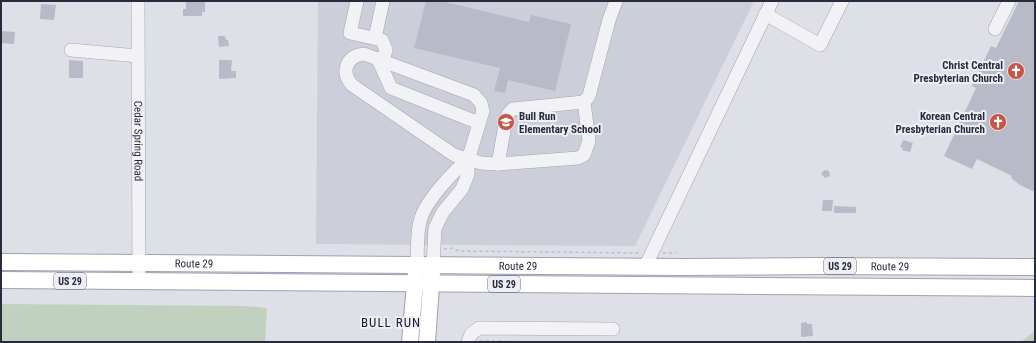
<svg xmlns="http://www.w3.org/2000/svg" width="1036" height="343" font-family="'Roboto Condensed',sans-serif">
	<rect width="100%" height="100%" fill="#dedfe7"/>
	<polygon fill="#ccced9" points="318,1 754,1 635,246 316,244"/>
	<g fill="#c0d1c0">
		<polygon points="1,304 245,306 267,308 265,342 1,342"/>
		<polygon points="1035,331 1035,342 1021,342"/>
	</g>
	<g fill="#b9bac7">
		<polygon points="186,1 205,1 205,12 202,12 202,16 183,16 183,9 186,9"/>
		<polygon points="426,1 441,1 529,22 531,15 571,24 555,91 508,80 505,93 494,91 500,68 414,48"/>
		<polygon points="1019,1 1035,1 1035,192 1020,185 1011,178 1012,176 977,159 972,169 944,156 976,88 972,86 991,46 996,48"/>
		<polygon points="41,4 56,5 54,20 40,19"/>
		<polygon points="2,31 15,32 14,44 1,43"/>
		<polygon points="218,36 225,36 226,40 228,40 229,46 219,47"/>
		<polygon points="69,60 83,61 83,78 69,78"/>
		<polygon points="219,60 232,60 231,71 236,71 236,78 219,79"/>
		<polygon points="903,140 913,143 910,152 902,150 903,148 900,147"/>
		<polygon points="824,170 829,171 830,176 825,178 821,174"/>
		<polygon points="823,200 833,200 832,211 822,211"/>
		<polygon points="834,206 856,207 856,213 834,213"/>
		<polygon points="807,322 807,324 812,324 813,336 801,337 801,323"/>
	</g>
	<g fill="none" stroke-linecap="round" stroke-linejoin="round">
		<g stroke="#a4a5b1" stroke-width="14">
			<g id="minor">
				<path id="s1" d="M138 1 139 281"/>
				<polyline points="357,1 350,33 382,40 386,50 383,61"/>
				<polyline points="765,14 820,45 842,1"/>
				<polyline points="995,29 1009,1"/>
				<polyline points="375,38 383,1"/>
				<polyline points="71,50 138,56"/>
				<polyline points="378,59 391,88 479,123"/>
				<polyline points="498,164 506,120 508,114 513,109 584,102"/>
				<path d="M417 264C418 250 416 232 421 218 426 201 454 170 468 160"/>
				<path d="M433 265 435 228 443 212 462 189 468 174V160L483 111 481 103 474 95 364 54C347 56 340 71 352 85L454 155 481 163 498 164 578 158 584 155 589 141 584 102 589 96 609 20 616 1"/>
				<polyline points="645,267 772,1"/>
				<polyline points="468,342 471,334 479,328 613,329"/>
			</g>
		</g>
		<g stroke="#9ea1b2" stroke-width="18">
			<g id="major">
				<path id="s2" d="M1 262 683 267 818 266 1035 267"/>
				<polyline points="1,280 1035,288"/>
				<polyline points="410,342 416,272"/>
				<polyline points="427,342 432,272"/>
			</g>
		</g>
		<g stroke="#bdbdc6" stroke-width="1.5" stroke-dasharray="3 3" stroke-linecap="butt">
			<polyline points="444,249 451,248 459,251 640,253"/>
			<polyline points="663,253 676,253"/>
			<polyline points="480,341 544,342"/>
		</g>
		<use href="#minor" stroke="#f1f1f6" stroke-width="13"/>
		<use href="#major" stroke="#fff" stroke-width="16"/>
	</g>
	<defs>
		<g id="church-disc" transform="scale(0.9)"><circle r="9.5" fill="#c85647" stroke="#eeeff5"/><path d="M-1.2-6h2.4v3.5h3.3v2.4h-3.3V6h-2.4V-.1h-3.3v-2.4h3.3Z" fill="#fff"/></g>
		<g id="school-disc" transform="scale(0.9)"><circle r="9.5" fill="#c85647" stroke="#eeeff5"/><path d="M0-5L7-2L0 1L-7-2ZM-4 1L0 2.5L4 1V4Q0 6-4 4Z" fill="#fff"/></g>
	</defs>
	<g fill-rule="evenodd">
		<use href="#church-disc" x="1016" y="71"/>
		<use href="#school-disc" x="506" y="122"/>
		<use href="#church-disc" x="998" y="122"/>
	</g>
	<g text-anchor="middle" stroke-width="4" stroke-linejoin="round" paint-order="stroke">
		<g fill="#eeeff5" stroke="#636574" stroke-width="1">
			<rect x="824" y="258" width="32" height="16" rx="3"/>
			<rect x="54" y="273" width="32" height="16" rx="3"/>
			<rect x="488" y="276" width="32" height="16" rx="3"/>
		</g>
		<g font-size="10" font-weight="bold" fill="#282a3d">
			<text x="840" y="270">US 29</text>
			<text x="70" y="285">US 29</text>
			<text x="504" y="288">US 29</text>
		</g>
		<g font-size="11" font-weight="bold" fill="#282a3d" stroke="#eeeff5" text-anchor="end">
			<text x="1003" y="69">Christ Central<tspan x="1003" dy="13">Presbyterian Church</tspan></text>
			<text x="519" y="120" text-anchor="start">Bull Run<tspan x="519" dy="13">Elementary School</tspan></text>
			<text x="985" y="120">Korean Central<tspan x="985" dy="13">Presbyterian Church</tspan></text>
		</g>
		<g font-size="11" fill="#282a3d" stroke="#eeeff5">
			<text dy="4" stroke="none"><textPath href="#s1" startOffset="140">Cedar Spring Road</textPath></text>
			<text dy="4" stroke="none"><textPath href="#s2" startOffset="193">Route 29</textPath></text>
			<text dy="4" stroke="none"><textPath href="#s2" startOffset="517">Route 29</textPath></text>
			<text dy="4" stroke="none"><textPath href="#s2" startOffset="889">Route 29</textPath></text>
		</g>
		<g font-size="13" letter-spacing="1" fill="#1a1c2e" stroke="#eeeff5">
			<text x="391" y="327">BULL RUN</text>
		</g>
	</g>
	<rect width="1036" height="343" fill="none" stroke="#282a3d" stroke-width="4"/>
</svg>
